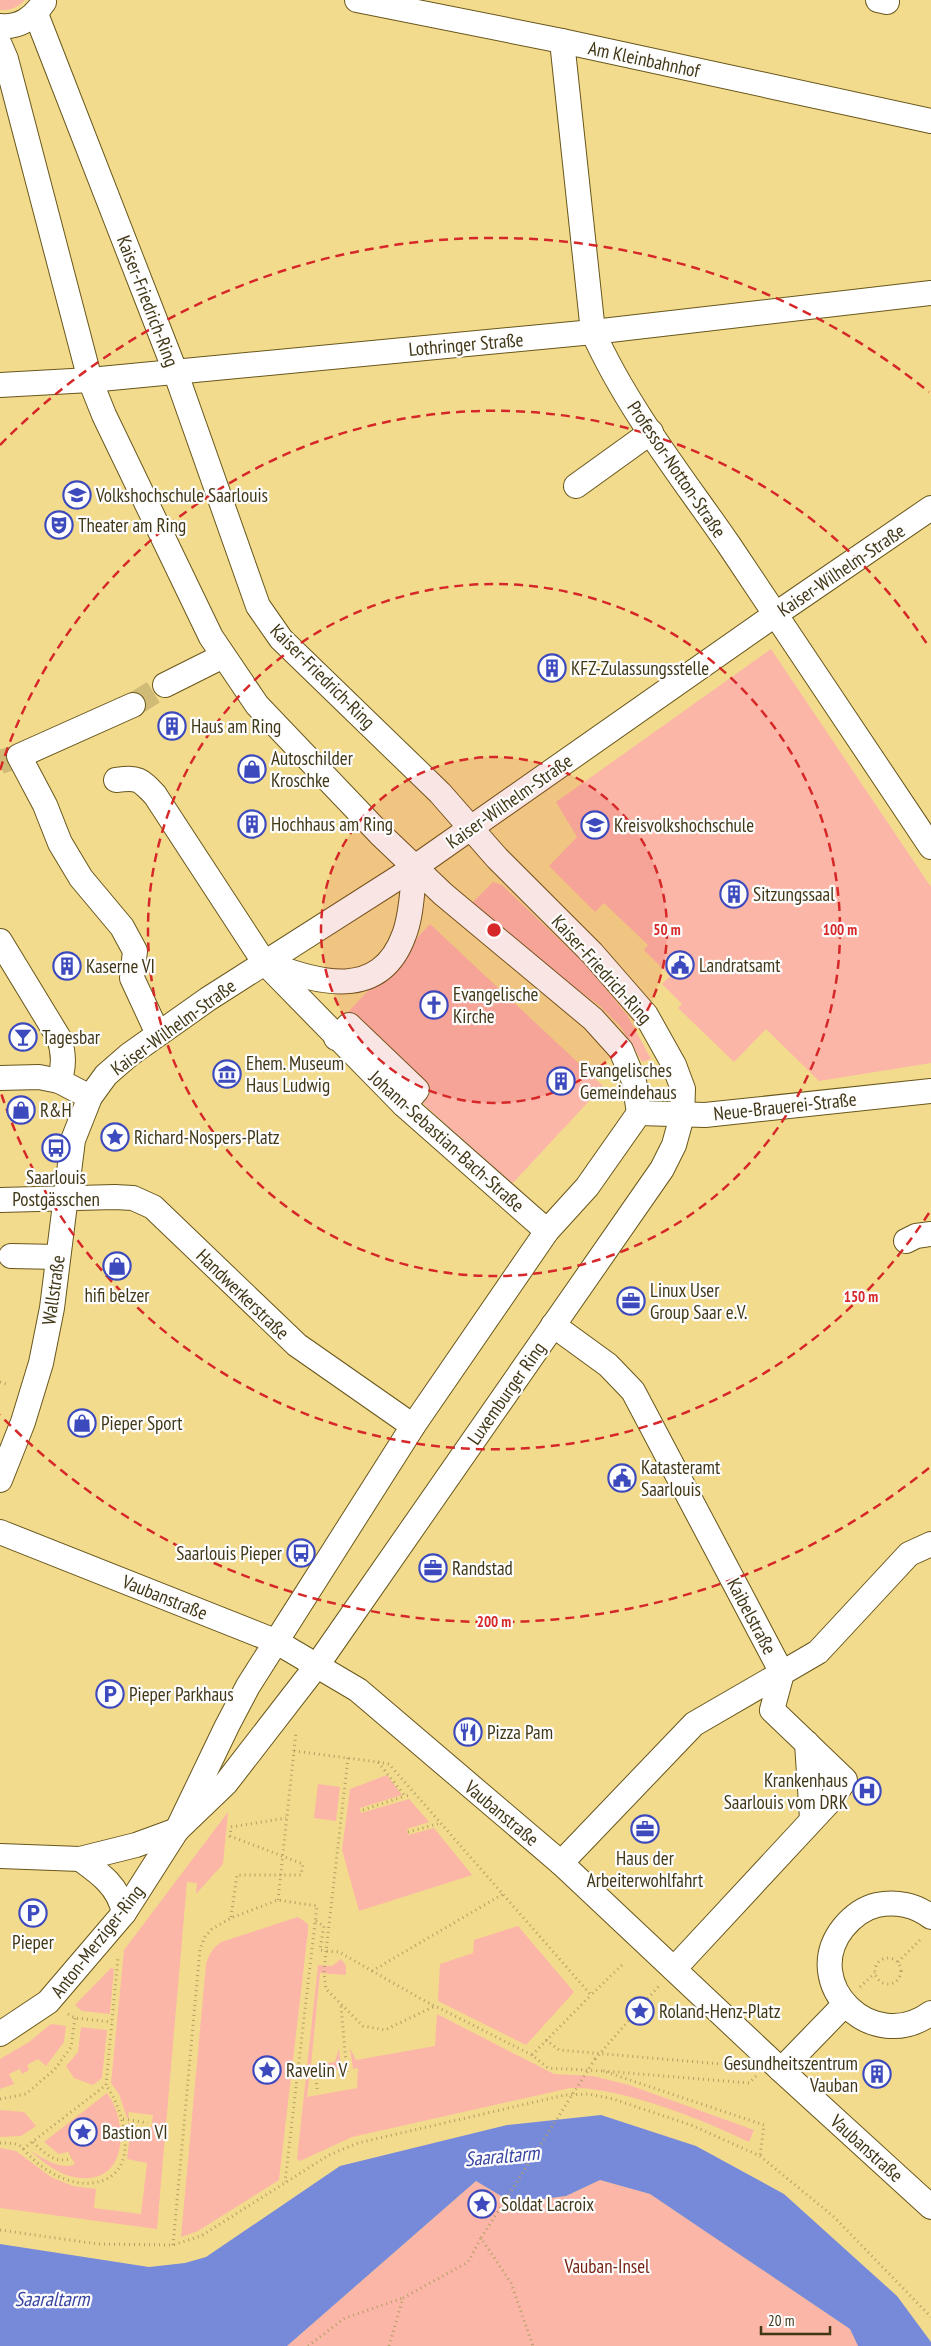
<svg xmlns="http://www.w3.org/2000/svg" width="931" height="2346" font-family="'PT Sans Narrow',sans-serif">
	<rect width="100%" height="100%" fill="#f3db8e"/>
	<g fill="#fbb6a7">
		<path d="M0 0H25C18 7 10 11 0 10Z"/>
		<polygon points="771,649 931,887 931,1063 819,1081 766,1029 734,1062 678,1008 682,1004 662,984 670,976 644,950 648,945 604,903 595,912 549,866 577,837 556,802"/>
		<polygon points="493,882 502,885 589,968 627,1015 651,1059 642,1062 620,1026 599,1005 532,958 471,904"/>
		<polygon points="430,924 603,1086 511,1185 337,1024"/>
		<polygon points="387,1775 402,1795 360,1808 361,1813 409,1799 429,1822 407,1829 408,1835 434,1828 472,1875 359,1911 342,1850 350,1789"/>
		<polygon points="318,1784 340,1787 336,1821 314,1818"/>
		<polygon points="228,1812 223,1864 196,1894 197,1883 187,1882 157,2229 0,2208 0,2148 16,2151 51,2177 73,2186 96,2189 94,2208 141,2214 147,2163 127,2159 130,2134 128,2123 130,2123 132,2131 150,2134 153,2115 128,2112 129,2118 127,2118 119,2094 111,2083 124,1950"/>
		<path d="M298 1917 308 1924V1931L279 2180 198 2231 181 2237 206 1964C209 1954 213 1948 221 1942Z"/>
		<polygon points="518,1926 574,1992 526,2045 438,2001 440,1964 473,1953 474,1940"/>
		<path d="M341 1959 346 1966V1975L320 1973 311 2065 335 2062 339 2048 341 2069 310 2072 307 2097 357 2088 358 2068 353 2069 350 2048 356 2060 435 2046 437 2014 554 2074 593 2076 629 2085 754 2130 749 2142C704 2120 619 2086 570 2088L352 2137 300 2161 297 2159 318 1965 332 1966Z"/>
		<polygon points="111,1968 114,1969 110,2014 82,2011 75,2005"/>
		<polygon points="51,2024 66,2026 64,2042 46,2066 38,2059 27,2065 29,2070 22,2074 20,2069 9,2074 14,2084 0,2089 0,2059 29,2042"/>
		<polygon points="81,2027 107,2030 102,2078 93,2085 74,2078 66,2066 78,2052"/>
		<path d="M107 2093C128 2121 129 2182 81 2178 61 2177 45 2163 30 2151 44 2158 60 2171 75 2164L68 2152 59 2154 44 2142Z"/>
		<polygon points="0,2110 24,2112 36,2126 21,2136 0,2137"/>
		<polygon points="600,2180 650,2194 850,2329 858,2346 287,2346 476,2181 506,2199 566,2196"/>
	</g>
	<polygon fill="#778ada" points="601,2115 696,2146 784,2194 897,2296 931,2342 931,2346 858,2346 850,2329 650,2194 600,2180 566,2196 536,2200 506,2199 476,2181 287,2346 0,2346 0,2244 149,2267 185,2263 206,2257 340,2166 507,2125"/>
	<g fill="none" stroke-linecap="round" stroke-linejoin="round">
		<g stroke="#cfba76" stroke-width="24" stroke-dasharray="24 12" stroke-linecap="butt">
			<polyline points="133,705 165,685"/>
			<polyline points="0,762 19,756"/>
		</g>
		<g stroke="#68571c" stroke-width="26">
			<g id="minor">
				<polyline points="357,0 562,41 931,121"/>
				<polyline points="878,0 887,2"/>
				<path d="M0 26C20 28 33 18 44 2"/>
				<path d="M562 41 593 332C627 408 682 477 729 545 797 645 864 746 931 847"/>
				<polyline points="0,45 6,59 90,380 104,415 211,637 257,705 380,834 443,894 593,1019 621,1050 634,1081 639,1113"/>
				<polyline points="0,385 90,380 593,332 931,293"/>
				<polyline points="576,486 651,432"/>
				<polyline points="165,685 223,656"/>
				<polyline points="133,705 19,756 45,805 60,843 81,878 122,927 135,951 132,978 158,1034"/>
				<path d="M116 780C138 777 140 779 155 795L264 962 404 1105 547 1231"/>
				<path d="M0 941 59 1038C64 1053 65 1066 59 1081"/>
				<path d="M269 964C318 983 380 1001 404 935 412 915 412 888 415 867"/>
				<polyline points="336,1038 349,1025 417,1090 404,1105"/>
				<polyline points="0,1078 39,1077 59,1081 90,1097"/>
				<polyline points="639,1113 705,1115 931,1091"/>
				<polyline points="0,1200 115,1197 133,1198 153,1207 297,1345 413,1426"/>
				<polyline points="906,1241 916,1236 931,1234"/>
				<polyline points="11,1256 58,1257"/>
				<polyline points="553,1325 608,1365 633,1391 782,1673 694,1724 561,1863"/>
				<polyline points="0,1480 23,1422 41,1363 52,1308 73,1140 90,1097 106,1075 129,1055 208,999 415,867 776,614 931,508"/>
				<polyline points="0,1532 275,1641 358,1690 561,1863 781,2070 931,2207"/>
				<polyline points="807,1743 812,1819"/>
				<polyline points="0,1856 80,1859 136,1845 177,1830 226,1783 318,1664 662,1169 674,1145 682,1116 683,1089 674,1065 646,1015 592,953 497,858 440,793 281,639 258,606 175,371 36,14"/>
				<path d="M80 1859C101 1874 119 1887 124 1913"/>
				<path d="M931 1917C916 1905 896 1901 877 1905 864 1908 852 1917 843 1928 799 1984 873 2056 931 2013"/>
				<polyline points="674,1969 830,1801 845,1780 772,1710 782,1673 818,1652 909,1554 931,1544"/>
				<polyline points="0,2034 48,2002 124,1913 177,1830 227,1726 248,1686 413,1426 547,1231 587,1187 639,1113"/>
				<polyline points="781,2070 845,2004"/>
			</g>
		</g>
		<g stroke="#b29f62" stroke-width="3" stroke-dasharray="1 4" stroke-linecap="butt">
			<polyline points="0,1382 9,1385"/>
			<polyline points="294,1751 378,1762 405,1796 410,1795"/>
			<polyline points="348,1758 326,1951 339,1952 423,2000 532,2055 548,2068 603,2071"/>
			<polyline points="378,1762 389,1764 591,1995 623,1964"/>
			<polyline points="363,1810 405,1796"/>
			<polyline points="408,1832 441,1823"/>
			<polyline points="278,1900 296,1732"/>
			<polyline points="231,1917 237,1875 301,1875 303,1864 230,1836 231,1827 286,1818"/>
			<polyline points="316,1921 324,1926 320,1950 326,1951 324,1973 326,1989 363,2026 385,2030 435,2006"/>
			<circle cx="888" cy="1971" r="13"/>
			<polyline points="898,1962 922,1938"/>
			<polyline points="372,1971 503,1894"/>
			<polyline points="860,1987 875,1973"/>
			<polyline points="68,2014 75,2018 112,2022"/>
			<polyline points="546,2040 559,2050 732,2065 737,2060"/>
			<polyline points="532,2055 591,1995"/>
			<polyline points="595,2059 659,1986"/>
			<polyline points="756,2076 749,2083 603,2071 764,2125 760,2156"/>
			<polyline points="317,2089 316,2077 347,2074 341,2006"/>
			<polyline points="0,2099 26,2094 55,2069 71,2047 75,2018"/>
			<polyline points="123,2119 148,2123"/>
			<path d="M33 2142C44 2153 56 2165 72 2158"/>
			<path d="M0 2143C6 2143 14 2143 19 2145 24 2149 28 2155 33 2159 47 2172 71 2186 92 2183 143 2177 125 2112 106 2085"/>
			<polyline points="23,2149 106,2085 118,1957"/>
			<polyline points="506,2199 481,2238 511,2283 533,2346"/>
			<polyline points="0,2230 98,2244 173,2245 201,2236 329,2155 358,2143 565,2095 589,2094 613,2099 691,2125 760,2156 834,2217 931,2317"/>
			<polyline points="173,2245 200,1949 205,1937 212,1929 231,1918 278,1900 317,1906 285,2182"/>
			<polyline points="308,2346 345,2318 403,2298"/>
			<polyline points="389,2346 403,2298 468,2262 481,2238"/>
		</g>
		<use href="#minor" stroke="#fff" stroke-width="24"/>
		<polyline stroke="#b29f62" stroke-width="3" stroke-dasharray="1 4" stroke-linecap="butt" points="506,2199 595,2059"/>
	</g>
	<circle cx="494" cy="930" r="173" fill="#d62828" fill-opacity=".12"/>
	<g fill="none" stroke="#d62828" stroke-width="2.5" stroke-dasharray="9 6">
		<circle cx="494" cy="930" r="173"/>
		<circle cx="494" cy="930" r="346"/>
		<path d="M929 1213A519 519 0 0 1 0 1090M0 770A519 519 0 0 1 929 647"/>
		<path d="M929 1468A692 692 0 0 1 0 1415M0 445A692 692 0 0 1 929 392"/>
	</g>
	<defs>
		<g id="university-ring" transform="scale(1.4375)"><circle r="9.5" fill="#fdfdfd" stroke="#3d4abd" stroke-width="1.5"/><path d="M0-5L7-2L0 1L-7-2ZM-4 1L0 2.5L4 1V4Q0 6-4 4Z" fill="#3d4abd"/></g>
		<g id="theatre-ring" transform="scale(1.4375)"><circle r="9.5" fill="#fdfdfd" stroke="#3d4abd" stroke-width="1.5"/><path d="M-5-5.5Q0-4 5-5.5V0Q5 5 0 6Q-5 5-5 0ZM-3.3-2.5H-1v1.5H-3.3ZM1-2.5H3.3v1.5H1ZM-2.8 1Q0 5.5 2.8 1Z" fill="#3d4abd"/></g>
		<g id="building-ring" transform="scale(1.4375)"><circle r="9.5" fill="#fdfdfd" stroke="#3d4abd" stroke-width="1.5"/><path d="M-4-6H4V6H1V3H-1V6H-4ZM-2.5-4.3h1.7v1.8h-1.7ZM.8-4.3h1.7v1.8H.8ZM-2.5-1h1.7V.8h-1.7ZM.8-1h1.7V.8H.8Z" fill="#3d4abd"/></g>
		<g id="shop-ring" transform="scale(1.4375)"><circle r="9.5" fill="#fdfdfd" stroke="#3d4abd" stroke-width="1.5"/><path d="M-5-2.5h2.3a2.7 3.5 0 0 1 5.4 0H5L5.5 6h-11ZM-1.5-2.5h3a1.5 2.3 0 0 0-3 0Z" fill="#3d4abd"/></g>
		<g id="school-ring" transform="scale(1.4375)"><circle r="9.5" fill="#fdfdfd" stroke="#3d4abd" stroke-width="1.5"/><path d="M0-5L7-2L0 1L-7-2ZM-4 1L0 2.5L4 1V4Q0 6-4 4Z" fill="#3d4abd"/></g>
		<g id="civic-ring" transform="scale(1.4375)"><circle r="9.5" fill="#fdfdfd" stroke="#3d4abd" stroke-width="1.5"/><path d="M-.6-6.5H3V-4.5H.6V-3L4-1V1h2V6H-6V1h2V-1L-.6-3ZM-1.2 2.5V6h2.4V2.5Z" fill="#3d4abd"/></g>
		<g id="church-ring" transform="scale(1.4375)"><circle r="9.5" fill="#fdfdfd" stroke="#3d4abd" stroke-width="1.5"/><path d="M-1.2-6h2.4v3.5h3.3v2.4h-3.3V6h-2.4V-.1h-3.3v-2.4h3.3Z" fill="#3d4abd"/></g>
		<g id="bar-ring" transform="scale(1.4375)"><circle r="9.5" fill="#fdfdfd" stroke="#3d4abd" stroke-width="1.5"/><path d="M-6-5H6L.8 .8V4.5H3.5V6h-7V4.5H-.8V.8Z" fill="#3d4abd"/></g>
		<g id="museum-ring" transform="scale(1.4375)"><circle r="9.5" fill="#fdfdfd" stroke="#3d4abd" stroke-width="1.5"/><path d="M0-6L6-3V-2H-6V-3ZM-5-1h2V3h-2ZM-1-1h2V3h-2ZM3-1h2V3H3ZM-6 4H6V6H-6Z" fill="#3d4abd"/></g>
		<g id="sight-ring" transform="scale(1.4375)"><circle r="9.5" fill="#fdfdfd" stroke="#3d4abd" stroke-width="1.5"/><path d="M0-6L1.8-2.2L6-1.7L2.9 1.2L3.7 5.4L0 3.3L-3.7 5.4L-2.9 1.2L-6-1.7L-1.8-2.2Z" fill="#3d4abd"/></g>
		<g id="bus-ring" transform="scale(1.4375)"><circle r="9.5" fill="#fdfdfd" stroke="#3d4abd" stroke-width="1.5"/><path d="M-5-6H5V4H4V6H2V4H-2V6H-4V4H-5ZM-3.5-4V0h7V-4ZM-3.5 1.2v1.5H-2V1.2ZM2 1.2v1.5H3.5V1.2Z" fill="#3d4abd"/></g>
		<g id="office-ring" transform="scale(1.4375)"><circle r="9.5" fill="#fdfdfd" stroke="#3d4abd" stroke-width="1.5"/><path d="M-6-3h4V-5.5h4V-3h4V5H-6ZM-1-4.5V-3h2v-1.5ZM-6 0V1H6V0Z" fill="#3d4abd"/></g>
		<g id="parking-ring" transform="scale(1.4375)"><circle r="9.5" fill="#fdfdfd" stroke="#3d4abd" stroke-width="1.5"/><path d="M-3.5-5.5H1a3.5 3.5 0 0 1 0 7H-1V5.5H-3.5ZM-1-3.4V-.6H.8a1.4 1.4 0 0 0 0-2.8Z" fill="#3d4abd"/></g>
		<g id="restaurant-ring" transform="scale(1.4375)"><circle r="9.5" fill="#fdfdfd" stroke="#3d4abd" stroke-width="1.5"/><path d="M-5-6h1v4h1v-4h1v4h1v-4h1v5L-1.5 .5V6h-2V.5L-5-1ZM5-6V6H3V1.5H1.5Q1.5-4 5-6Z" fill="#3d4abd"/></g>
		<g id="hospital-ring" transform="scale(1.4375)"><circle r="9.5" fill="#fdfdfd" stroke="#3d4abd" stroke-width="1.5"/><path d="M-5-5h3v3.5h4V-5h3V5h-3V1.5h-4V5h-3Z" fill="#3d4abd"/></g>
	</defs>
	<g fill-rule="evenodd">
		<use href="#university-ring" x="77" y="495"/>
		<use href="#theatre-ring" x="59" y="525"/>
		<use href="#building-ring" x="552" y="668"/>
		<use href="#building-ring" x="172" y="726"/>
		<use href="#shop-ring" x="252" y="769"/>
		<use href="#building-ring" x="252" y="824"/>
		<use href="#school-ring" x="595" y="825"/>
		<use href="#building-ring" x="734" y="894"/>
		<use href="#civic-ring" x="680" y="965"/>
		<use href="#building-ring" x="67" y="966"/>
		<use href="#church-ring" x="434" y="1005"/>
		<use href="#bar-ring" x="23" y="1037"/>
		<use href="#museum-ring" x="227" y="1074"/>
		<use href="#building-ring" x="561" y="1081"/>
		<use href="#shop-ring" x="21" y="1110"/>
		<use href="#sight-ring" x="115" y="1137"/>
		<use href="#bus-ring" x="56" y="1148"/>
		<use href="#shop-ring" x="117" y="1266"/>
		<use href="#office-ring" x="631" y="1301"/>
		<use href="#shop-ring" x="82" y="1423"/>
		<use href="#civic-ring" x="622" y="1478"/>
		<use href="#bus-ring" x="301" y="1553"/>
		<use href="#office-ring" x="433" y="1568"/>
		<use href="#parking-ring" x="110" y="1694"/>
		<use href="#restaurant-ring" x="468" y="1732"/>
		<use href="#hospital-ring" x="867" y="1791"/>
		<use href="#office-ring" x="645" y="1829"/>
		<use href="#parking-ring" x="33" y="1913"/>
		<use href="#sight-ring" x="640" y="2011"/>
		<use href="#sight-ring" x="267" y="2070"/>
		<use href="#building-ring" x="877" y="2074"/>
		<use href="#sight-ring" x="83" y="2132"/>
		<use href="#sight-ring" x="482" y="2204"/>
	</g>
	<g text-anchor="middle" stroke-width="4.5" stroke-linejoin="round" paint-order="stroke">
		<g font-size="19" fill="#413717" stroke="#fdfdfd">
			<text transform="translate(644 59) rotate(12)" y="7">Am Kleinbahnhof</text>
			<text transform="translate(148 301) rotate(69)" y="7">Kaiser-Friedrich-Ring</text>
			<text transform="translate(466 344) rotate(-5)" y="7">Lothringer Straße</text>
			<text transform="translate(677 469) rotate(56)" y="7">Professor-Notton-Straße</text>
			<text transform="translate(841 570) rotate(-34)" y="7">Kaiser-Wilhelm-Straße</text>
			<text transform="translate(323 676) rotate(45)" y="7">Kaiser-Friedrich-Ring</text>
			<text transform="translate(509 801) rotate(-35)" y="7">Kaiser-Wilhelm-Straße</text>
			<text transform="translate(602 969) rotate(48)" y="7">Kaiser-Friedrich-Ring</text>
			<text transform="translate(173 1027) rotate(-36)" y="7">Kaiser-Wilhelm-Straße</text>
			<text transform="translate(785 1106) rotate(-6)" y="7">Neue-Brauerei-Straße</text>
			<text transform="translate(447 1141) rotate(42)" y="7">Johann-Sebastian-Bach-Straße</text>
			<text transform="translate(53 1290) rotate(-82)" y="7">Wallstraße</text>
			<text transform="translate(243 1294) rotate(44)" y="7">Handwerkerstraße</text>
			<text transform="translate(506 1393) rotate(-55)" y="7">Luxemburger Ring</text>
			<text transform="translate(165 1597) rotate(22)" y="7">Vaubanstraße</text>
			<text transform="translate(752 1616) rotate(62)" y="7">Kaibelstraße</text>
			<text transform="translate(502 1813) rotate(40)" y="7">Vaubanstraße</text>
			<text transform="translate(97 1941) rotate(-52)" y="7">Anton-Merziger-Ring</text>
			<text transform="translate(867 2148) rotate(42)" y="7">Vaubanstraße</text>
		</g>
		<g font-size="19" fill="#413717" stroke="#fdfdfd" text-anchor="start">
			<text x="96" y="502">Volkshochschule Saarlouis</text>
			<text x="78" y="532">Theater am Ring</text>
			<text x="571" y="675">KFZ-Zulassungsstelle</text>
			<text x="191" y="733">Haus am Ring</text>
			<text x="271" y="765">Autoschilder<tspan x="271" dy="22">Kroschke</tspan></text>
			<text x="271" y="831">Hochhaus am Ring</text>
			<text x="614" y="832">Kreisvolkshochschule</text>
			<text x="753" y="901">Sitzungssaal</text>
			<text x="699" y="972">Landratsamt</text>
			<text x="86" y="973">Kaserne VI</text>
			<text x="453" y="1001">Evangelische<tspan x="453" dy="22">Kirche</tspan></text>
			<text x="42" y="1044">Tagesbar</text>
			<text x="246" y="1070">Ehem. Museum<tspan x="246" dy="22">Haus Ludwig</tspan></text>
			<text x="580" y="1077">Evangelisches<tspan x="580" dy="22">Gemeindehaus</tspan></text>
			<text x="40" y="1117">R&amp;H</text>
			<text x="134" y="1144">Richard-Nospers-Platz</text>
			<text x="56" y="1184" text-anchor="middle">Saarlouis<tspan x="56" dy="22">Postgässchen</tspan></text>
			<text x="650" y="1297">Linux User<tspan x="650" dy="22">Group Saar e.V.</tspan></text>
			<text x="117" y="1302" text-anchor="middle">hifi belzer</text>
			<text x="101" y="1430">Pieper Sport</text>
			<text x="641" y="1474">Katasteramt<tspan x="641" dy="22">Saarlouis</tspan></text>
			<text x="282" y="1560" text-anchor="end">Saarlouis Pieper</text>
			<text x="452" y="1575">Randstad</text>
			<text x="129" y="1701">Pieper Parkhaus</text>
			<text x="487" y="1739">Pizza Pam</text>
			<text x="848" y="1787" text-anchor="end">Krankenhaus<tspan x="848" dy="22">Saarlouis vom DRK</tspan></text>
			<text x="645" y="1865" text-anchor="middle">Haus der<tspan x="645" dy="22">Arbeiterwohlfahrt</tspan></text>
			<text x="33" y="1949" text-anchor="middle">Pieper</text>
			<text x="659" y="2018">Roland-Henz-Platz</text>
			<text x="858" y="2070" text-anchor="end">Gesundheitszentrum<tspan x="858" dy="22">Vauban</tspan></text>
			<text x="286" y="2077">Ravelin V</text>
			<text x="102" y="2139">Bastion VI</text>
			<text x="501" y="2211">Soldat Lacroix</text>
		</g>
		<g font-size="19" fill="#772213" stroke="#fdfdfd">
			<text x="607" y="2273">Vauban-Insel</text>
		</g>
		<g font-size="20" font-style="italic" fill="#3845a3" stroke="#fdfdfd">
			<text transform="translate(502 2156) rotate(-5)" y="7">Saaraltarm</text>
			<text x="52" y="2306">Saaraltarm</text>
		</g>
	</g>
	<circle cx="494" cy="930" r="8" fill="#d62828" stroke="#fdfdfd" stroke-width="2.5"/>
	<g font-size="15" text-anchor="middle" font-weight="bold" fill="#d62828" stroke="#fdfdfd" stroke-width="4.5" stroke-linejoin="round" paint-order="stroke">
		<text x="667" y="935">50 m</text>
		<text x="840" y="935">100 m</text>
		<text x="861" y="1302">150 m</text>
		<text x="494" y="1627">200 m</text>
	</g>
	<path d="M761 2326v8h69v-8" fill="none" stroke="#413717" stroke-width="2.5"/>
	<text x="768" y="2326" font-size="15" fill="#413717" stroke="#fdfdfd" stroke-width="4" paint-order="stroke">20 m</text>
</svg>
